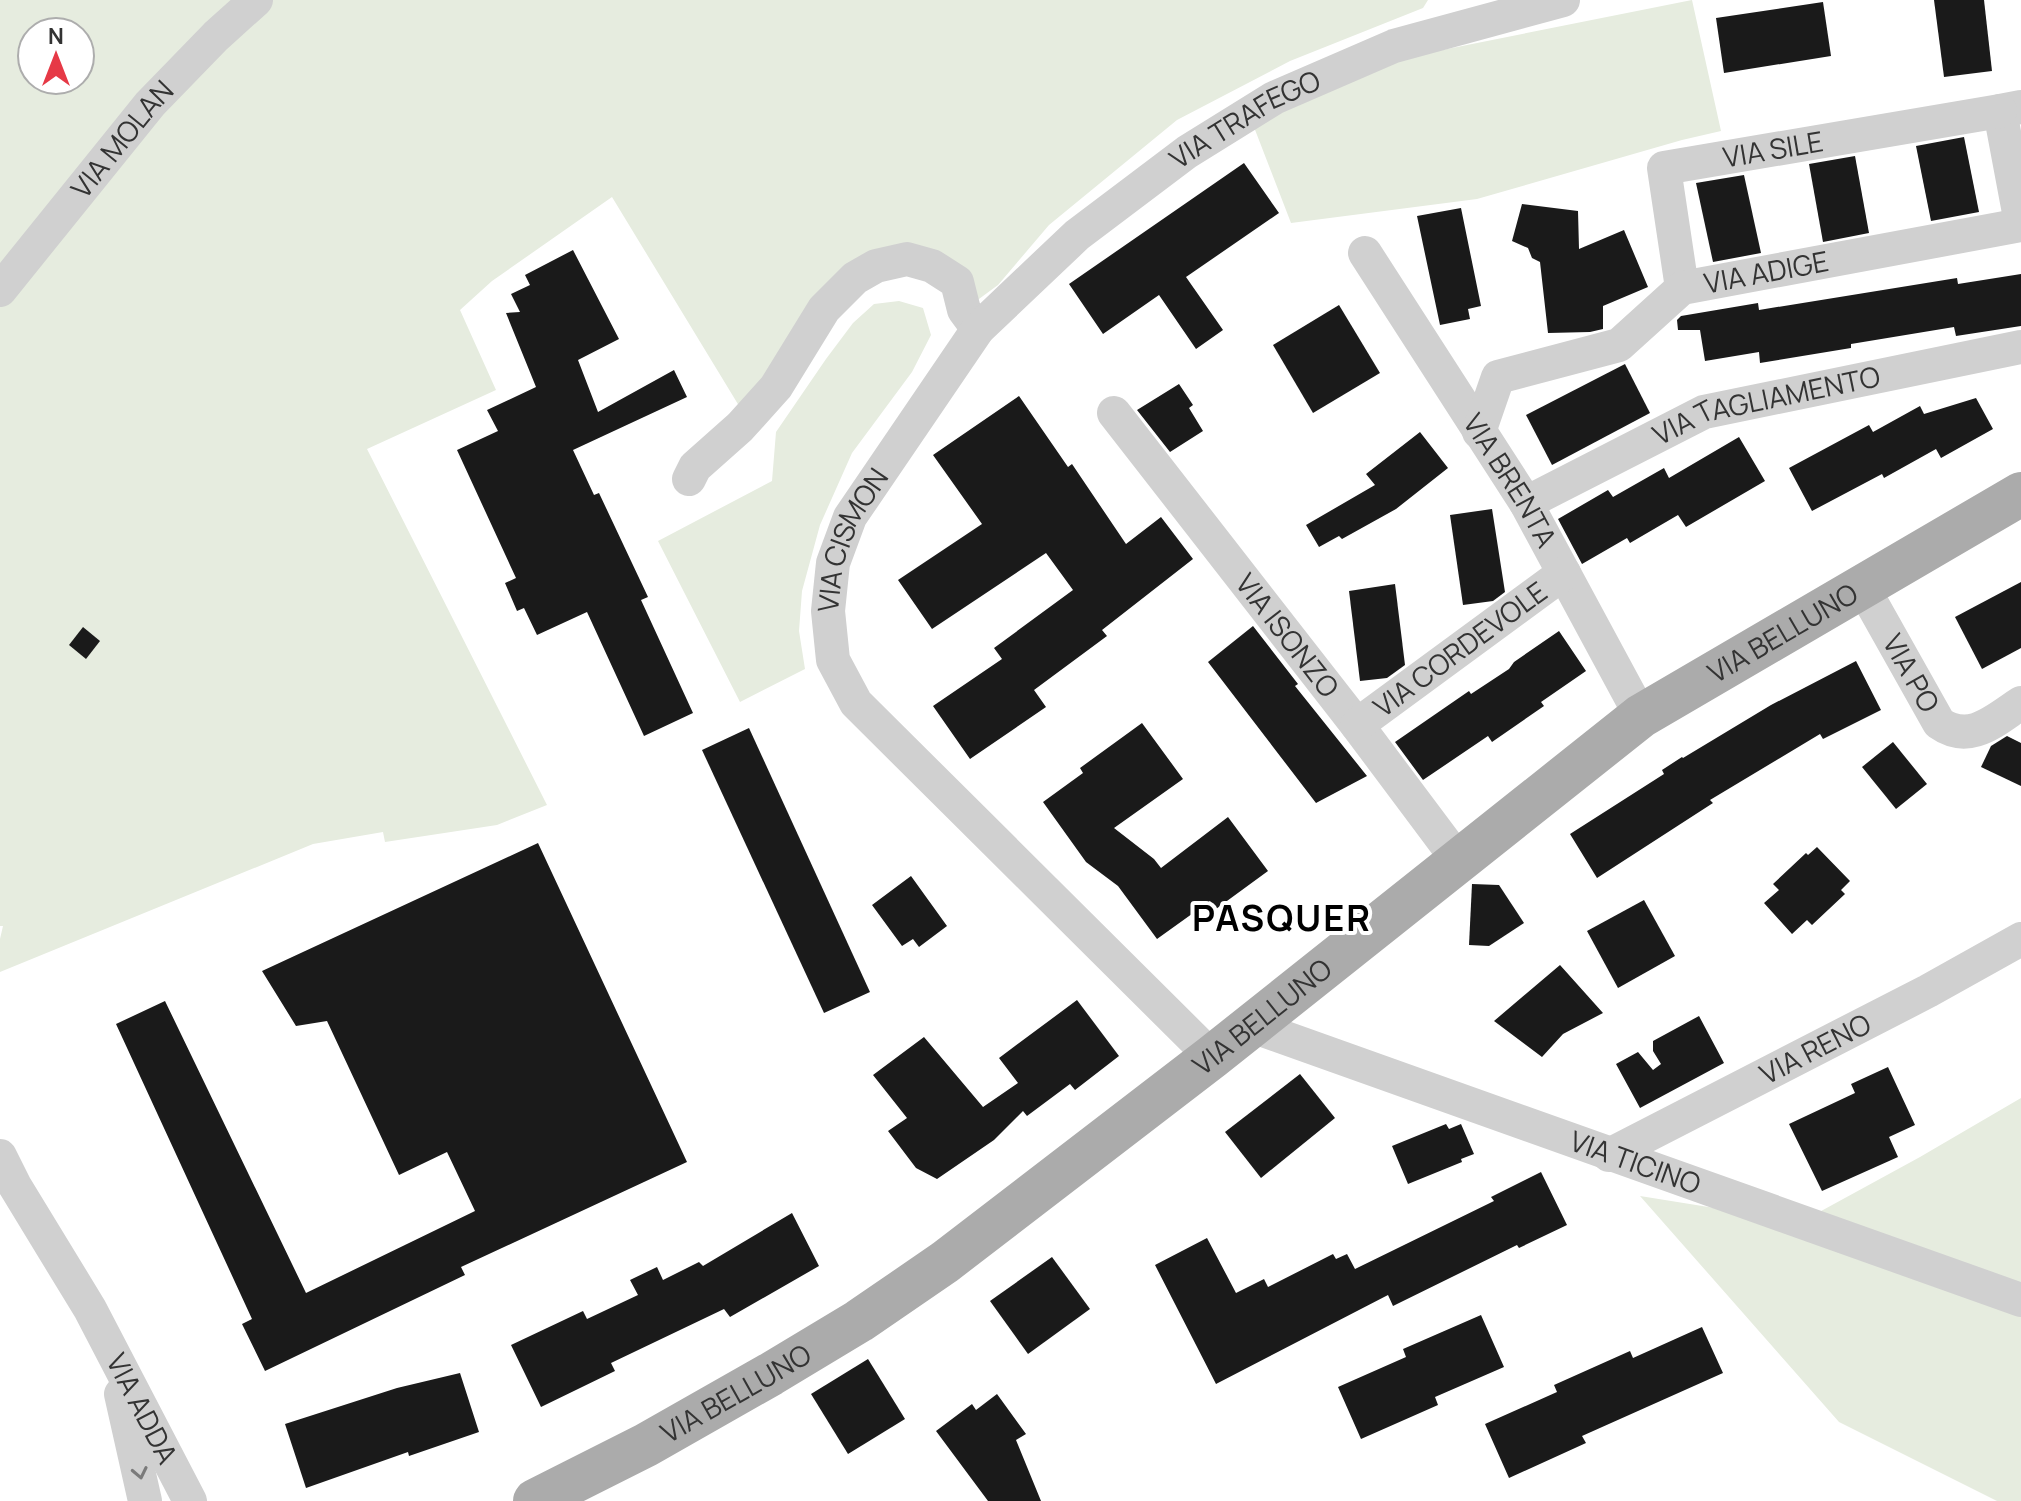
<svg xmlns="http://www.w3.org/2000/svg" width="2021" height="1501" font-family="Manrope,sans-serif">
	<rect width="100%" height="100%" fill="#fff"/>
	<g fill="#e6ecdf" fill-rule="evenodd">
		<path d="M0 0H1428L1423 8 1290 61 1177 120 1049 225 998 285 964 310 957 282 876 266 747 419 612 197 492 281 460 310 496 390 367 449 547 805 497 825 385 842 383 832 313 844 0 972V939L3 926H0ZM32 32H80V80H32Z"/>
		<polygon points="1692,0 1721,131 1682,140 1477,199 1291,223 1252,122 1392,60"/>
		<polygon points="899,301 923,308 931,335 912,372 852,453 820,525 802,591 799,631 805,669 740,702 658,541 772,481 776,432 826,359 853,323 874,304"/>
		<polygon points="2021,1098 2021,1501 1997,1501 1839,1422 1640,1196 1801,1222 1920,1157"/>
	</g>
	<g fill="#1a1a1a">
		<polygon points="1934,0 1984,0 1992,71 1944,77"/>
		<polygon points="1823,2 1831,56 1724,73 1716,18"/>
		<polygon points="1964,137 1979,212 1931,221 1916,146"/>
		<polygon points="1855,156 1869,233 1823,242 1809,164"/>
		<polygon points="1244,163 1279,213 1186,277 1223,330 1196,349 1159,295 1103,334 1069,284"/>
		<polygon points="1744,175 1761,253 1713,262 1696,183"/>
		<polygon points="1522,204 1578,211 1579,249 1624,230 1648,287 1603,306 1603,329 1590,332 1548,333 1540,262 1532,258 1528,248 1512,241"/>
		<polygon points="1461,208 1481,306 1468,309 1470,319 1440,325 1417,216"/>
		<polygon points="573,250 619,339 578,360 598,412 674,370 687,397 573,450 594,495 599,493 648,597 641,600 693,713 644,736 587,612 537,635 524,608 517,611 505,583 516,578 457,450 498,431 487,410 536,387 506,313 520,312 511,294 530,285 525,275"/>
		<polygon points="2021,274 2021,326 1956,336 1954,327 1851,344 1851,348 1760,363 1759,352 1705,361 1700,330 1678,330 1677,320 1681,316 1758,303 1759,310 1957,278 1958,284"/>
		<polygon points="1339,305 1380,373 1313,413 1273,345"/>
		<polygon points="1625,364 1650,413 1552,465 1526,415"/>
		<polygon points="1179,384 1193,405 1189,408 1203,431 1170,452 1137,410"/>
		<polygon points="1019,396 1068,467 1072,464 1126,544 1161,517 1193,559 1102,630 1107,636 1034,690 1046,707 970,759 933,706 1002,659 994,648 1073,590 1046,553 932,629 898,580 982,524 933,455"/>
		<polygon points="1976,398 1993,429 1941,458 1936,449 1884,478 1882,474 1812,511 1789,468 1869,425 1873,432 1920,406 1924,414"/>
		<polygon points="1420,432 1448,468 1396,509 1342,539 1339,536 1319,547 1306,525 1375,485 1366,474"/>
		<polygon points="1739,437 1765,481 1686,527 1678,515 1630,543 1627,538 1582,564 1558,519 1608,490 1613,497 1664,468 1669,478"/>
		<polygon points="1492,509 1505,592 1493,601 1463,605 1450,515"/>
		<polygon points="2021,582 2021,648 1982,669 1955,617"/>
		<polygon points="1395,584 1405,665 1387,678 1360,681 1349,591"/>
		<polygon points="1253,626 1298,684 1295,686 1367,776 1316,803 1208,662"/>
		<polygon points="83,627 100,641 86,659 69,645"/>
		<polygon points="1559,631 1586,671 1541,702 1544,706 1492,742 1488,736 1423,780 1395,742 1469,691 1471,694 1509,669 1514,662"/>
		<polygon points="1856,661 1881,710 1823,739 1820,734 1710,800 1713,803 1597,878 1570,834 1664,774 1662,770 1682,757 1683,758 1771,705"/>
		<polygon points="1142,723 1183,779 1114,828 1154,859 1161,868 1228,817 1268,871 1216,909 1210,901 1157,939 1118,886 1086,862 1043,802 1083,773 1080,768"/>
		<polygon points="749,728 870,992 824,1013 702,750"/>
		<polygon points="2007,736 2021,743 2021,786 1981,767 1991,746"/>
		<polygon points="1893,742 1927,784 1896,809 1862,767"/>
		<polygon points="538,843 687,1162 461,1267 465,1275 265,1371 242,1324 252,1319 116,1024 165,1001 306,1293 475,1211 447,1152 399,1175 327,1021 296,1026 262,971"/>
		<polygon points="1817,847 1850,881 1841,890 1845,894 1812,925 1807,920 1792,934 1764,903 1779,890 1773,884 1806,853 1808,855"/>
		<polygon points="911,876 947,926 919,947 913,939 902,946 872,905"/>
		<polygon points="1472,884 1499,885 1524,923 1489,946 1469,945"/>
		<polygon points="1644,900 1675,956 1618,988 1587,931"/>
		<polygon points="1560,965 1603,1013 1563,1034 1542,1057 1494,1021"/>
		<polygon points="1077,1000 1119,1056 1075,1090 1070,1084 1027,1116 1023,1111 994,1140 937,1179 916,1168 888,1131 907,1118 873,1075 924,1037 983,1107 1018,1083 999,1058"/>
		<polygon points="1699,1016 1724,1063 1640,1108 1616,1064 1638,1052 1653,1070 1661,1064 1653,1051 1653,1041"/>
		<polygon points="1888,1067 1915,1125 1889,1137 1898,1157 1822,1191 1789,1124 1855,1093 1851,1084"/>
		<polygon points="1300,1074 1335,1118 1261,1178 1225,1132"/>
		<polygon points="1446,1124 1449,1129 1461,1124 1474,1154 1461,1159 1462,1162 1408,1184 1392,1146"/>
		<polygon points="1541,1172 1567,1225 1519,1248 1517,1245 1393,1306 1388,1295 1216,1384 1155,1265 1207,1238 1236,1293 1264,1279 1268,1287 1333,1254 1336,1259 1347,1254 1355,1269 1494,1201 1491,1197"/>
		<polygon points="792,1213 819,1266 730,1317 724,1309 611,1363 615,1371 541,1407 511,1345 583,1311 587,1319 638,1295 630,1280 657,1267 663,1280 699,1262 703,1266"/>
		<polygon points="1052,1257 1090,1309 1028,1354 990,1301"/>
		<polygon points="1481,1315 1504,1367 1435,1397 1438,1405 1361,1439 1338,1387 1406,1357 1403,1349"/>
		<polygon points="1702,1327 1723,1373 1582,1436 1586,1443 1509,1478 1485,1424 1557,1392 1554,1385 1630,1351 1633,1358"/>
		<polygon points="868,1359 905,1419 848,1454 811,1394"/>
		<polygon points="460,1373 479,1432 409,1456 408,1452 306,1488 285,1424 397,1388"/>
		<polygon points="997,1394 1026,1434 1016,1440 1041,1501 988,1501 936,1431 972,1404 976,1410"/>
	</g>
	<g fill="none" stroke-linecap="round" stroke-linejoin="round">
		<g stroke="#d0d0d0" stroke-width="34">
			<polyline points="2021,107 2000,111 2021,223"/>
			<path id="s1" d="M1365 253 1526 503 1641 716"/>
			<path id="s2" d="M1682 288 1664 168 2000 111"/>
			<path id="s3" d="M0 290 150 104 216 36 256 0"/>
			<path id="s4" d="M1114 413 1357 725 1458 860"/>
			<path id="s5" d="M1479 432 1498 377 1619 345 1682 288 2021 225"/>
			<polyline points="689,479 695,467 740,427 776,387 824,309 855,278 876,266 907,259 932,266 957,282 964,310 978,329"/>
			<path id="s6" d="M1526 503 1704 412 2021 347"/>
			<path id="s7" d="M1862 586 1939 723C1970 745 1995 720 2021 703"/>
			<path id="s8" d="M1357 725 1564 573"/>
			<path id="s9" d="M1249 1025 2021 1300"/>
			<path id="s10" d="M1212 1057 856 703 833 660 828 611 833 563 850 517 978 329 1077 235 1187 152 1274 98 1394 46 1563 0"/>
			<path id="s11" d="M1609 1155 1928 991 2021 939"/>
			<path id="s12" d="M0 1156 15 1186 90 1309 190 1501"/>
			<polyline points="121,1394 145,1501"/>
		</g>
		<path stroke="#ababab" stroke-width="44" id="s13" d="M535 1501 646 1445 771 1374 859 1321 945 1262 1212 1057 1641 716 2021 494"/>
	</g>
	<defs><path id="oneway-chevron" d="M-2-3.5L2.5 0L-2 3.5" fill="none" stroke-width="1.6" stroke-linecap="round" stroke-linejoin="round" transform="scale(2)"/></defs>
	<use stroke="#7a7a7a" href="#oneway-chevron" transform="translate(140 1473) rotate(78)"/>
	<g text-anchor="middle" stroke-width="8" stroke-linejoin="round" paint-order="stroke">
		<g font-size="28" fill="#333" stroke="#fff">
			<text dy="10" stroke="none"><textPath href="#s10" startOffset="1266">VIA TRAFEGO</textPath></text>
			<text dy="10" stroke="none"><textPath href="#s3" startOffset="194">VIA MOLAN</textPath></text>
			<text dy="10" stroke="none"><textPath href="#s2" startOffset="232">VIA SILE</textPath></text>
			<text dy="10" stroke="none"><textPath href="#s5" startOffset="354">VIA ADIGE</textPath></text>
			<text dy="10" stroke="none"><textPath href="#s6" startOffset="262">VIA TAGLIAMENTO</textPath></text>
			<text dy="10" stroke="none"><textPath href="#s1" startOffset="270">VIA BRENTA</textPath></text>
			<text dy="10" stroke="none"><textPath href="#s10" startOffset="676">VIA CISMON</textPath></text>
			<text dy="10" stroke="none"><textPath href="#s13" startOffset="1524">VIA BELLUNO</textPath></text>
			<text dy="10" stroke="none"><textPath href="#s4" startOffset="282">VIA ISONZO</textPath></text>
			<text dy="10" stroke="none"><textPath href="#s8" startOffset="128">VIA CORDEVOLE</textPath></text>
			<text dy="10" stroke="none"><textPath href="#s7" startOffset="100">VIA PO</textPath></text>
			<text dy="10" stroke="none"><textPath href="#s13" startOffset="876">VIA BELLUNO</textPath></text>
			<text dy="10" stroke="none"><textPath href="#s11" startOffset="232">VIA RENO</textPath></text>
			<text dy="10" stroke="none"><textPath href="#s9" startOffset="410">VIA TICINO</textPath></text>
			<text dy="10" stroke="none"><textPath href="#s13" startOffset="228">VIA BELLUNO</textPath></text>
			<text dy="10" stroke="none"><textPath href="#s12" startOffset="290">VIA ADDA</textPath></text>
		</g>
		<g font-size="36" font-weight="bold" letter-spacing="2" fill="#000" stroke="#fff">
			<text x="1282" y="931">PASQUER</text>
		</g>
	</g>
	<g transform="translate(56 56)"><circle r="38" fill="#ffffff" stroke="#adadad" stroke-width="2"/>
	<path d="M0-6L14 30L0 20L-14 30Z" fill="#e63946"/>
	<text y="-12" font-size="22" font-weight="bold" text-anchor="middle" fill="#333333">N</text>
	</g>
</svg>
